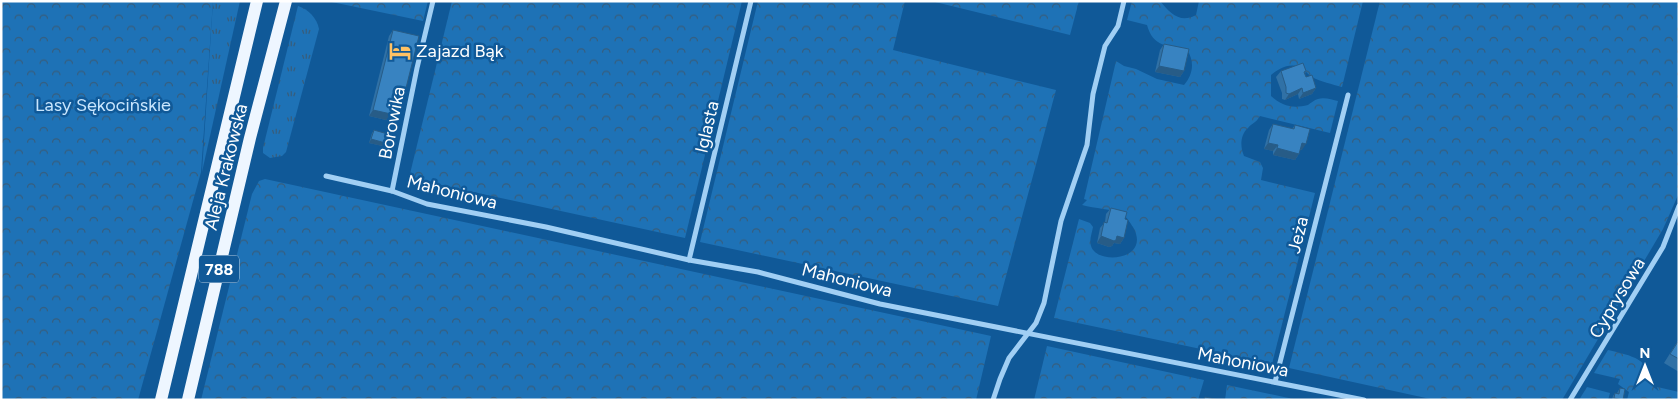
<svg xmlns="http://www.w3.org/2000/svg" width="1680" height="401" font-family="Figtree,sans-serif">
	<defs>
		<pattern id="grass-tufts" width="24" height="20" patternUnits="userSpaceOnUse" patternTransform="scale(1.25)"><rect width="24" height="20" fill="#1e72b6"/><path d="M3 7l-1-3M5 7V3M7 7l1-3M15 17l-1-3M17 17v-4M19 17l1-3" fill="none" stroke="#375d7c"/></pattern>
		<pattern id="forest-crowns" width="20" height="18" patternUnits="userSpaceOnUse" patternTransform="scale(1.25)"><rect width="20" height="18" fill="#1e72b6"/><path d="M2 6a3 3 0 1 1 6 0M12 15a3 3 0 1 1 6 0" fill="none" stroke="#375d7c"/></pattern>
	</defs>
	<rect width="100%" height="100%" fill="#105998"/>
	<g fill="url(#grass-tufts)">
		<polygon points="213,1 240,1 202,172"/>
		<path d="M298 6C308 9 317 18 319 29L286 152 282 156 270 158 263 153V148Z"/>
	</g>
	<g fill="url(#forest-crowns)">
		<polygon points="1,1 213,1 201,172 138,400 1,400"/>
		<polygon points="327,1 428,1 423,21"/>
		<polygon points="452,1 742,1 685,238 409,178"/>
		<polygon points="758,1 905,1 893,50 1056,90 998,306 700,242"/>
		<polygon points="931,1 1079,1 1070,35"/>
		<path d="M1132 1H1160C1170 13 1180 24 1196 15L1199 1H1363L1342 87C1332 84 1321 82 1312 77 1308 74 1306 72 1303 69 1292 61 1279 68 1271 75V96C1282 106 1293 109 1308 105 1311 103 1314 100 1318 99 1325 97 1332 100 1338 101L1330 133 1260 116C1255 124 1253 122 1248 128 1240 135 1240 147 1244 156L1260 162 1263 168 1261 180 1315 193 1272 364 1054 318 1079 219 1090 223 1093 227C1092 233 1089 240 1091 246 1097 266 1152 260 1133 227 1130 223 1128 218 1123 215 1112 208 1095 209 1082 205L1087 200 1084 199 1116 61 1124 66 1136 69 1157 79 1184 85C1193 75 1195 61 1187 50 1168 46 1153 47 1147 25L1127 20Z"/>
		<polygon points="1380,1 1679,1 1679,193 1663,229 1562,400 1435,400 1289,368"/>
		<polygon points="265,179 991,336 976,400 201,400 252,194 259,181"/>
		<polygon points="1047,346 1204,380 1198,400 1034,400"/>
		<path d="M1608 350C1632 356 1650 358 1653 386L1679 392V400H1627L1629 392 1618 384 1620 379 1594 373Z"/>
		<polygon points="1227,385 1298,400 1225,400"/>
		<polygon points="1587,387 1610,393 1608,400 1579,400"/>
	</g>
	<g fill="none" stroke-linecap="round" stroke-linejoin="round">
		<g stroke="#a1cff4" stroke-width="5">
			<polyline points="326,176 392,191 427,204 546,227 689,260 758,272 880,304 1364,400"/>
			<polyline points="392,191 417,68 433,1"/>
			<polyline points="689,260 751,1"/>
			<polyline points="1275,382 1348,95"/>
			<polyline points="993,400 1000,379 1009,358 1036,323 1044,303 1061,221 1087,145 1093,94 1105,46 1118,26 1124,1"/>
			<polyline points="1570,400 1663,247 1679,206"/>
		</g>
		<g stroke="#eef6ff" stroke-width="12">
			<polyline points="161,400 257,1"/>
			<polyline points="188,400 250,138 286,1"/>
		</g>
	</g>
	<g fill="#3071a6">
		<polygon points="393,30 402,94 400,94 397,99 395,98 391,114 386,120 369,116 389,36"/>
		<polygon points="1164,44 1184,71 1180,77 1155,72 1160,50"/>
		<polygon points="1281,71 1306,71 1305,74 1306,77 1316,88 1312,94 1299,99 1298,94 1285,100 1282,99 1282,93 1276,77"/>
		<polygon points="1273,124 1292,129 1295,125 1302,150 1300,150 1299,154 1295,160 1273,155 1273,151 1264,149 1269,130"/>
		<polygon points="374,130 387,147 369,143 372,133"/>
		<polygon points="1111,208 1125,219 1124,238 1120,244 1114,243 1112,246 1109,247 1097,243 1100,228 1105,222 1106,214"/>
		<polygon points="1679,339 1679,372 1664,363"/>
		<polygon points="1620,388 1623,400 1612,400 1613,396 1615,393 1617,393"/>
	</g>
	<g fill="#275c87">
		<polygon points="1159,66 1184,71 1180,77 1155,72"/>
		<polygon points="402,87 406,88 402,94 400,94 397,99 392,98 397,91"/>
		<polygon points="1302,88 1298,94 1285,100 1289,94"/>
		<polygon points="1316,88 1312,94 1299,99 1303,93"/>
		<polygon points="373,110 391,114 386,120 369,116"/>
		<polygon points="371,139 389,144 387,147 369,143"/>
		<polygon points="1268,143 1278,145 1273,151 1264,149"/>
		<polygon points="1302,143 1306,144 1302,150 1298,149"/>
		<polygon points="1277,148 1299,154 1295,160 1273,155"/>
		<polygon points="1101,236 1117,236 1124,238 1120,244 1114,243 1112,246 1109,247 1097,243"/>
	</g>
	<g fill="#3883c1" stroke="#275c87">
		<polygon points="393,30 419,36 406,88 402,87 401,93 397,91 391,114 373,110"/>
		<polygon points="1164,44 1189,49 1184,71 1159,66"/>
		<polygon points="1303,63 1306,71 1304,72 1306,77 1312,75 1316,88 1303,93 1302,88 1289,94 1286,93 1286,87 1281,71"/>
		<polygon points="1273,124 1294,129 1295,125 1310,129 1306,144 1302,143 1299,154 1277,148 1278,145 1268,143"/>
		<polygon points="374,130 391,135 389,144 371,139"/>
		<polygon points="1111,208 1127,212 1125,219 1128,220 1124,238 1117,236 1116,240 1114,241 1101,236 1104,222 1107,223"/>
		<polygon points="1679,340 1679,359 1670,354"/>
		<polygon points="1620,388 1625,389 1623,400 1614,398 1615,393 1619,394"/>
		<polygon points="1205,397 1220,400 1204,400"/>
	</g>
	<defs>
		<g id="hotel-bare" transform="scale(1.725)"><path d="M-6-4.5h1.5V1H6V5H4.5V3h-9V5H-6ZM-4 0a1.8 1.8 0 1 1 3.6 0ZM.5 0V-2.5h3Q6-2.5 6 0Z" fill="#ffc264" stroke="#105998" stroke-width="2.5" paint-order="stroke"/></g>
	</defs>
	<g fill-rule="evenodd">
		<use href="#hotel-bare" x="400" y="51"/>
	</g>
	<g text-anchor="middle" stroke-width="5" stroke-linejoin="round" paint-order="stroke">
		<rect fill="#105998" stroke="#b7cde0" stroke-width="1" x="199" y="255.5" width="40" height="27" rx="4"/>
		<g font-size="16" font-weight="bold" fill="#fff">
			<text x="219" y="275">788</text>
		</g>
		<g font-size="18" fill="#fff" stroke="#105998" text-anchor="start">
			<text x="416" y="57">Zajazd Bąk</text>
		</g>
		<g font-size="18" fill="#c9e6fe" stroke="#105998">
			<text x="103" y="111">Lasy Sękocińskie</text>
		</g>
		<g font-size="18" fill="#fff" stroke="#105998">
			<text transform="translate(392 123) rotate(-79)" y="6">Borowika</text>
			<text transform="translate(707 127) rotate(-77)" y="6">Iglasta</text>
			<text transform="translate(226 167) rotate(-76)" y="6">Aleja Krakowska</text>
			<text transform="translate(452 192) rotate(14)" y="6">Mahoniowa</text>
			<text transform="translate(1298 235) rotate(-76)" y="6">Jeża</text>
			<text transform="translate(847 280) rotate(14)" y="6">Mahoniowa</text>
			<text transform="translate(1617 298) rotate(-59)" y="6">Cyprysowa</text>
			<text transform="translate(1243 362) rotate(11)" y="6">Mahoniowa</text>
		</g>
	</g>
	<rect width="1680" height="401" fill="none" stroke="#ffffff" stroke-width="5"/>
	<g transform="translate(1645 366)" stroke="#105998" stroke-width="4" paint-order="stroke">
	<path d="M0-4L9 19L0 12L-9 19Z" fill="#ffffff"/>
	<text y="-8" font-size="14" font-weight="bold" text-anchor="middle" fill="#ffffff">N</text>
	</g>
</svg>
